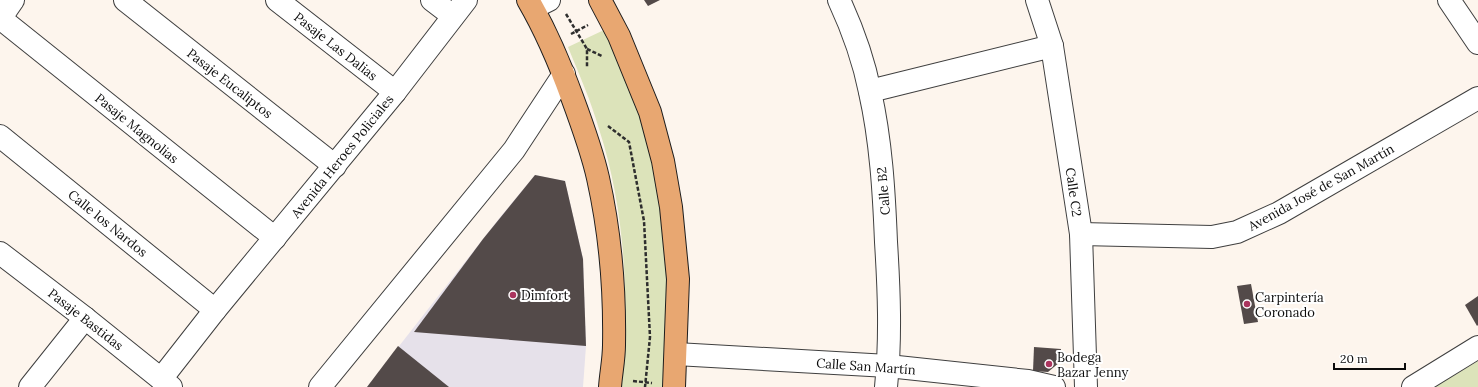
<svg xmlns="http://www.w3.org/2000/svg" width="1478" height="387" font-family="Lora,serif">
	<rect width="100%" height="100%" fill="#fdf5ed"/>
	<polygon fill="#e6e1ea" points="535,175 565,181 583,259 586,346 583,387 367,387 501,216"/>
	<g fill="#dce3ba">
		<path d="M604 30 621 67 636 106 649 146 658 186 670 279 666 387H621C623 356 626 325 625 293 624 238 616 181 599 129 591 101 579 74 568 47Z"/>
		<polygon points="1478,361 1478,387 1434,387"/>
	</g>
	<g fill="#534a49">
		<polygon points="644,0 660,0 648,6"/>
		<polygon points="535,175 565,181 583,259 586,346 414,332 483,239"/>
		<polygon points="1251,284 1258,322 1244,324 1237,286"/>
		<polygon points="1478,296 1478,325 1477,326 1465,305"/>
		<polygon points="398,346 449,387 367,387"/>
		<polygon points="1034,347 1061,349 1060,362 1048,372 1033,371"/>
	</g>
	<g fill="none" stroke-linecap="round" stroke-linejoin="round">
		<g stroke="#3f3f3f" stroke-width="24">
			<g id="minor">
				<polyline points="125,0 335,166"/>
				<polyline points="277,0 395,92"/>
				<polyline points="432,0 453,16"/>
				<path d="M839 0C852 28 864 62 870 92 881 141 884 192 886 242 889 290 891 338 886 387"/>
				<polyline points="1037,0 1052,46 1081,234 1086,387"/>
				<polyline points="1449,0 1478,43"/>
				<polyline points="533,8 549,0"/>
				<polyline points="0,18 275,238"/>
				<polyline points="0,19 13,0"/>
				<polyline points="870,91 1052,46"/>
				<polyline points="0,136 215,310"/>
				<polyline points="1081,234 1212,237 1237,232 1279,213 1478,98"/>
				<polyline points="0,253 85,318 171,387"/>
				<polyline points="676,354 888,366 1028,381 1054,387"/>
				<polyline points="161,379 215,310 395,92 466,0"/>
				<polyline points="30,387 85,318"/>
				<polyline points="320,387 514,150 564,74"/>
				<polyline points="1413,387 1478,347"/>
			</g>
		</g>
		<g stroke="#1d1d1d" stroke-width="24">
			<g id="major">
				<path d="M528 0C546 31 560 64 572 97 582 124 592 151 598 178 610 232 615 289 614 345 614 359 611 373 610 387"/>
				<polyline points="600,0 619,36 650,112 663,161 671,207 678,279 674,387"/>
			</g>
		</g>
		<g stroke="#2e2e2e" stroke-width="2.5" stroke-dasharray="4 2" stroke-linecap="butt">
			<polyline points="566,14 587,49 587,68"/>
			<polyline points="571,34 588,25"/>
			<polyline points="587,49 602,56"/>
			<polyline points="608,126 629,142 644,221 650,337 645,387"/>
			<polyline points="633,381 652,383"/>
		</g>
		<use href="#minor" stroke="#fff" stroke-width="22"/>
		<use href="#major" stroke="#e8a771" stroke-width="22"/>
	</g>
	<g fill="#ab355e" stroke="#fff" stroke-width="1.5">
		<circle cx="513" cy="295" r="4"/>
		<circle cx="1247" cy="304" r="4"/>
		<circle cx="1049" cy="364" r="4"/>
	</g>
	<g text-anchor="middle" stroke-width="4" stroke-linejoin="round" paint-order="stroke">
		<g font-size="13" fill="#0c0c0c" stroke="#fff">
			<text transform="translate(336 46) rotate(38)" y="5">Pasaje Las Dalias</text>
			<text transform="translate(230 83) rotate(38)" y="5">Pasaje Eucaliptos</text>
			<text transform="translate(137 128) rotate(39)" y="5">Pasaje Magnolias</text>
			<text transform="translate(342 156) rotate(-51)" y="5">Avenida Heroes Policiales</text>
			<text transform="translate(1321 187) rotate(-29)" y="5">Avenida José de San Martín</text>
			<text transform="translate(883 191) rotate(-95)" y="5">Calle B2</text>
			<text transform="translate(1074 192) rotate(82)" y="5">Calle C2</text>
			<text transform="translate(108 223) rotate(39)" y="5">Calle los Nardos</text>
			<text transform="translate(86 319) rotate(38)" y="5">Pasaje Bastidas</text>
			<text transform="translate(866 366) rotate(4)" y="5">Calle San Martín</text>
		</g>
		<g font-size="13" fill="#0c0c0c" stroke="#fff" text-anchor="start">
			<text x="521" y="300">Dimfort</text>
			<text x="1255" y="302">Carpintería<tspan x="1255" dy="15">Coronado</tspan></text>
			<text x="1057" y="362">Bodega<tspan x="1057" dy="15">Bazar Jenny</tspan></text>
		</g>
	</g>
	<path d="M1334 363v6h71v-6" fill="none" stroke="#0c0c0c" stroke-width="2"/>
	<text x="1340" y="363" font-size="12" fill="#0c0c0c" stroke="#ffffff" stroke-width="3" paint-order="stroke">20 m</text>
</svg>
